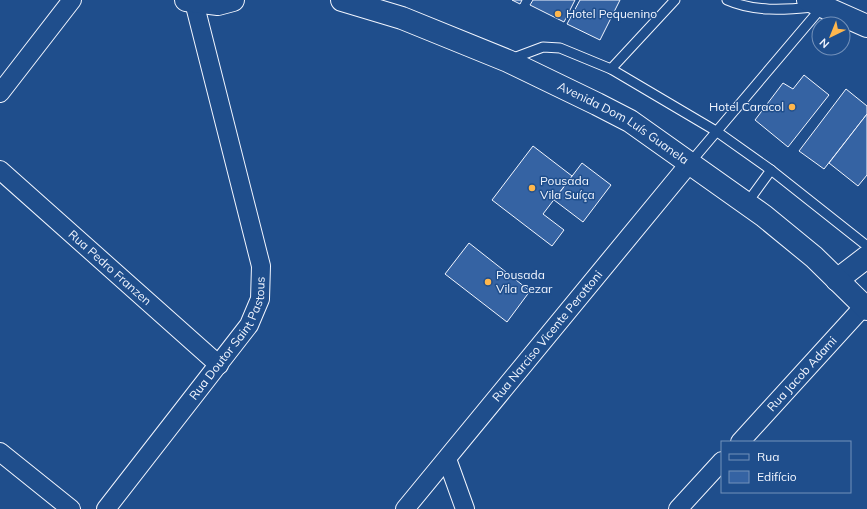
<svg xmlns="http://www.w3.org/2000/svg" width="867" height="509" font-family="Mulish,sans-serif">
	<rect width="100%" height="100%" fill="#1f4e8c"/>
	<g fill="#3563a3" stroke="#f2f6ff">
		<polygon points="512,0 522,0 520,4"/>
		<polygon points="533,0 575,0 564,22 530,5"/>
		<polygon points="580,0 620,0 600,40 567,24"/>
		<polygon points="804,75 829,95 788,147 755,120 783,83 793,89"/>
		<polygon points="846,89 867,106 867,114 824,169 799,151"/>
		<polygon points="867,114 867,175 858,186 829,163"/>
		<polygon points="533,146 572,176 543,214 564,230 552,246 492,200"/>
		<polygon points="582,163 611,185 583,222 554,200"/>
		<polygon points="469,243 530,291 507,322 445,274"/>
	</g>
	<g fill="none" stroke-linecap="round" stroke-linejoin="round">
		<g stroke="#f2f6ff" stroke-width="11">
			<g id="service">
				<path d="M727 0C754 12 784 10 813 7"/>
				<polyline points="511,59 543,47 560,48 611,69 716,131 771,170 747,203"/>
				<polyline points="611,69 675,0"/>
				<polyline points="689,164 822,7"/>
				<polyline points="771,170 867,246"/>
			</g>
		</g>
		<g stroke="#f2f6ff" stroke-width="20">
			<g id="minor">
				<polyline points="0,93 72,0"/>
				<path id="s1" d="M0 170 219 365"/>
				<path id="s2" d="M740 442 864 306"/>
				<polyline points="0,452 71,509"/>
				<polyline points="447,459 465,509"/>
				<path id="s3" d="M106 509 249 325 260 299 261 266 194 2"/>
				<path id="s4" d="M405 509 689 164"/>
				<polyline points="678,509 722,461"/>
			</g>
		</g>
		<g stroke="#f2f6ff" stroke-width="24">
			<polyline id="tertiary" points="837,280 867,257"/>
		</g>
		<g stroke="#f2f6ff" stroke-width="24">
			<g id="primary">
				<polyline points="186,0 218,4 233,0"/>
				<path id="s5" d="M342 0 402 18 508 61 597 104 630 121 764 216 814 257 867 309"/>
				<polyline points="808,0 867,26"/>
			</g>
		</g>
		<use href="#service" stroke="#1f4e8c" stroke-width="9"/>
		<use href="#minor" stroke="#1f4e8c" stroke-width="18"/>
		<use href="#tertiary" stroke="#1f4e8c" stroke-width="22"/>
		<use href="#primary" stroke="#1f4e8c" stroke-width="22"/>
	</g>
	<g fill="#ffb74d" stroke="#1f4e8c" stroke-width="1.5">
		<circle cx="558" cy="14" r="4"/>
		<circle cx="792" cy="107" r="4"/>
		<circle cx="532" cy="188" r="4"/>
		<circle cx="488" cy="282" r="4"/>
	</g>
	<g text-anchor="middle" stroke-width="3" stroke-linejoin="round" paint-order="stroke">
		<g font-size="12" fill="#f2f6ff" stroke="#1f4e8c" text-anchor="start">
			<text x="566" y="18">Hotel Pequenino</text>
			<text x="784" y="111" text-anchor="end">Hotel Caracol</text>
			<text x="540" y="185">Pousada<tspan x="540" dy="14">Vila Suíça</tspan></text>
			<text x="496" y="279">Pousada<tspan x="496" dy="14">Vila Cezar</tspan></text>
		</g>
		<g font-size="12" fill="#f2f6ff" stroke="#1f4e8c">
			<text dy="4" stroke="none"><textPath href="#s5" startOffset="308">Avenida Dom Luís Guanela</textPath></text>
			<text dy="4" stroke="none"><textPath href="#s1" startOffset="147">Rua Pedro Franzen</textPath></text>
			<text dy="4" stroke="none"><textPath href="#s4" startOffset="224">Rua Narciso Vicente Perottoni</textPath></text>
			<text dy="4" stroke="none"><textPath href="#s3" startOffset="212">Rua Doutor Saint Pastous</textPath></text>
			<text dy="4" stroke="none"><textPath href="#s2" startOffset="92">Rua Jacob Adami</textPath></text>
		</g>
	</g>
	<rect x="721" y="441" width="130" height="52" fill="#1f4e8c" stroke="#7391ba"/>
	<rect x="729" y="454" width="20" height="6" fill="#1f4e8c" stroke="#7391ba"/>
	<text x="757" y="461" font-size="12" fill="#f2f6ff">Rua</text>
	<rect x="729" y="471" width="20" height="12" fill="#3563a3" stroke="#7391ba"/>
	<text x="757" y="481" font-size="12" fill="#f2f6ff">Edifício</text>
	<g transform="translate(831 36) rotate(223)"><circle r="19" fill="#1f4e8c" stroke="#7391ba"/>
	<path d="M0-3L7 15L0 10L-7 15Z" fill="#ffb74d"/>
	<text y="-6" font-size="11" font-weight="bold" text-anchor="middle" fill="#f2f6ff">N</text>
	</g>
</svg>
